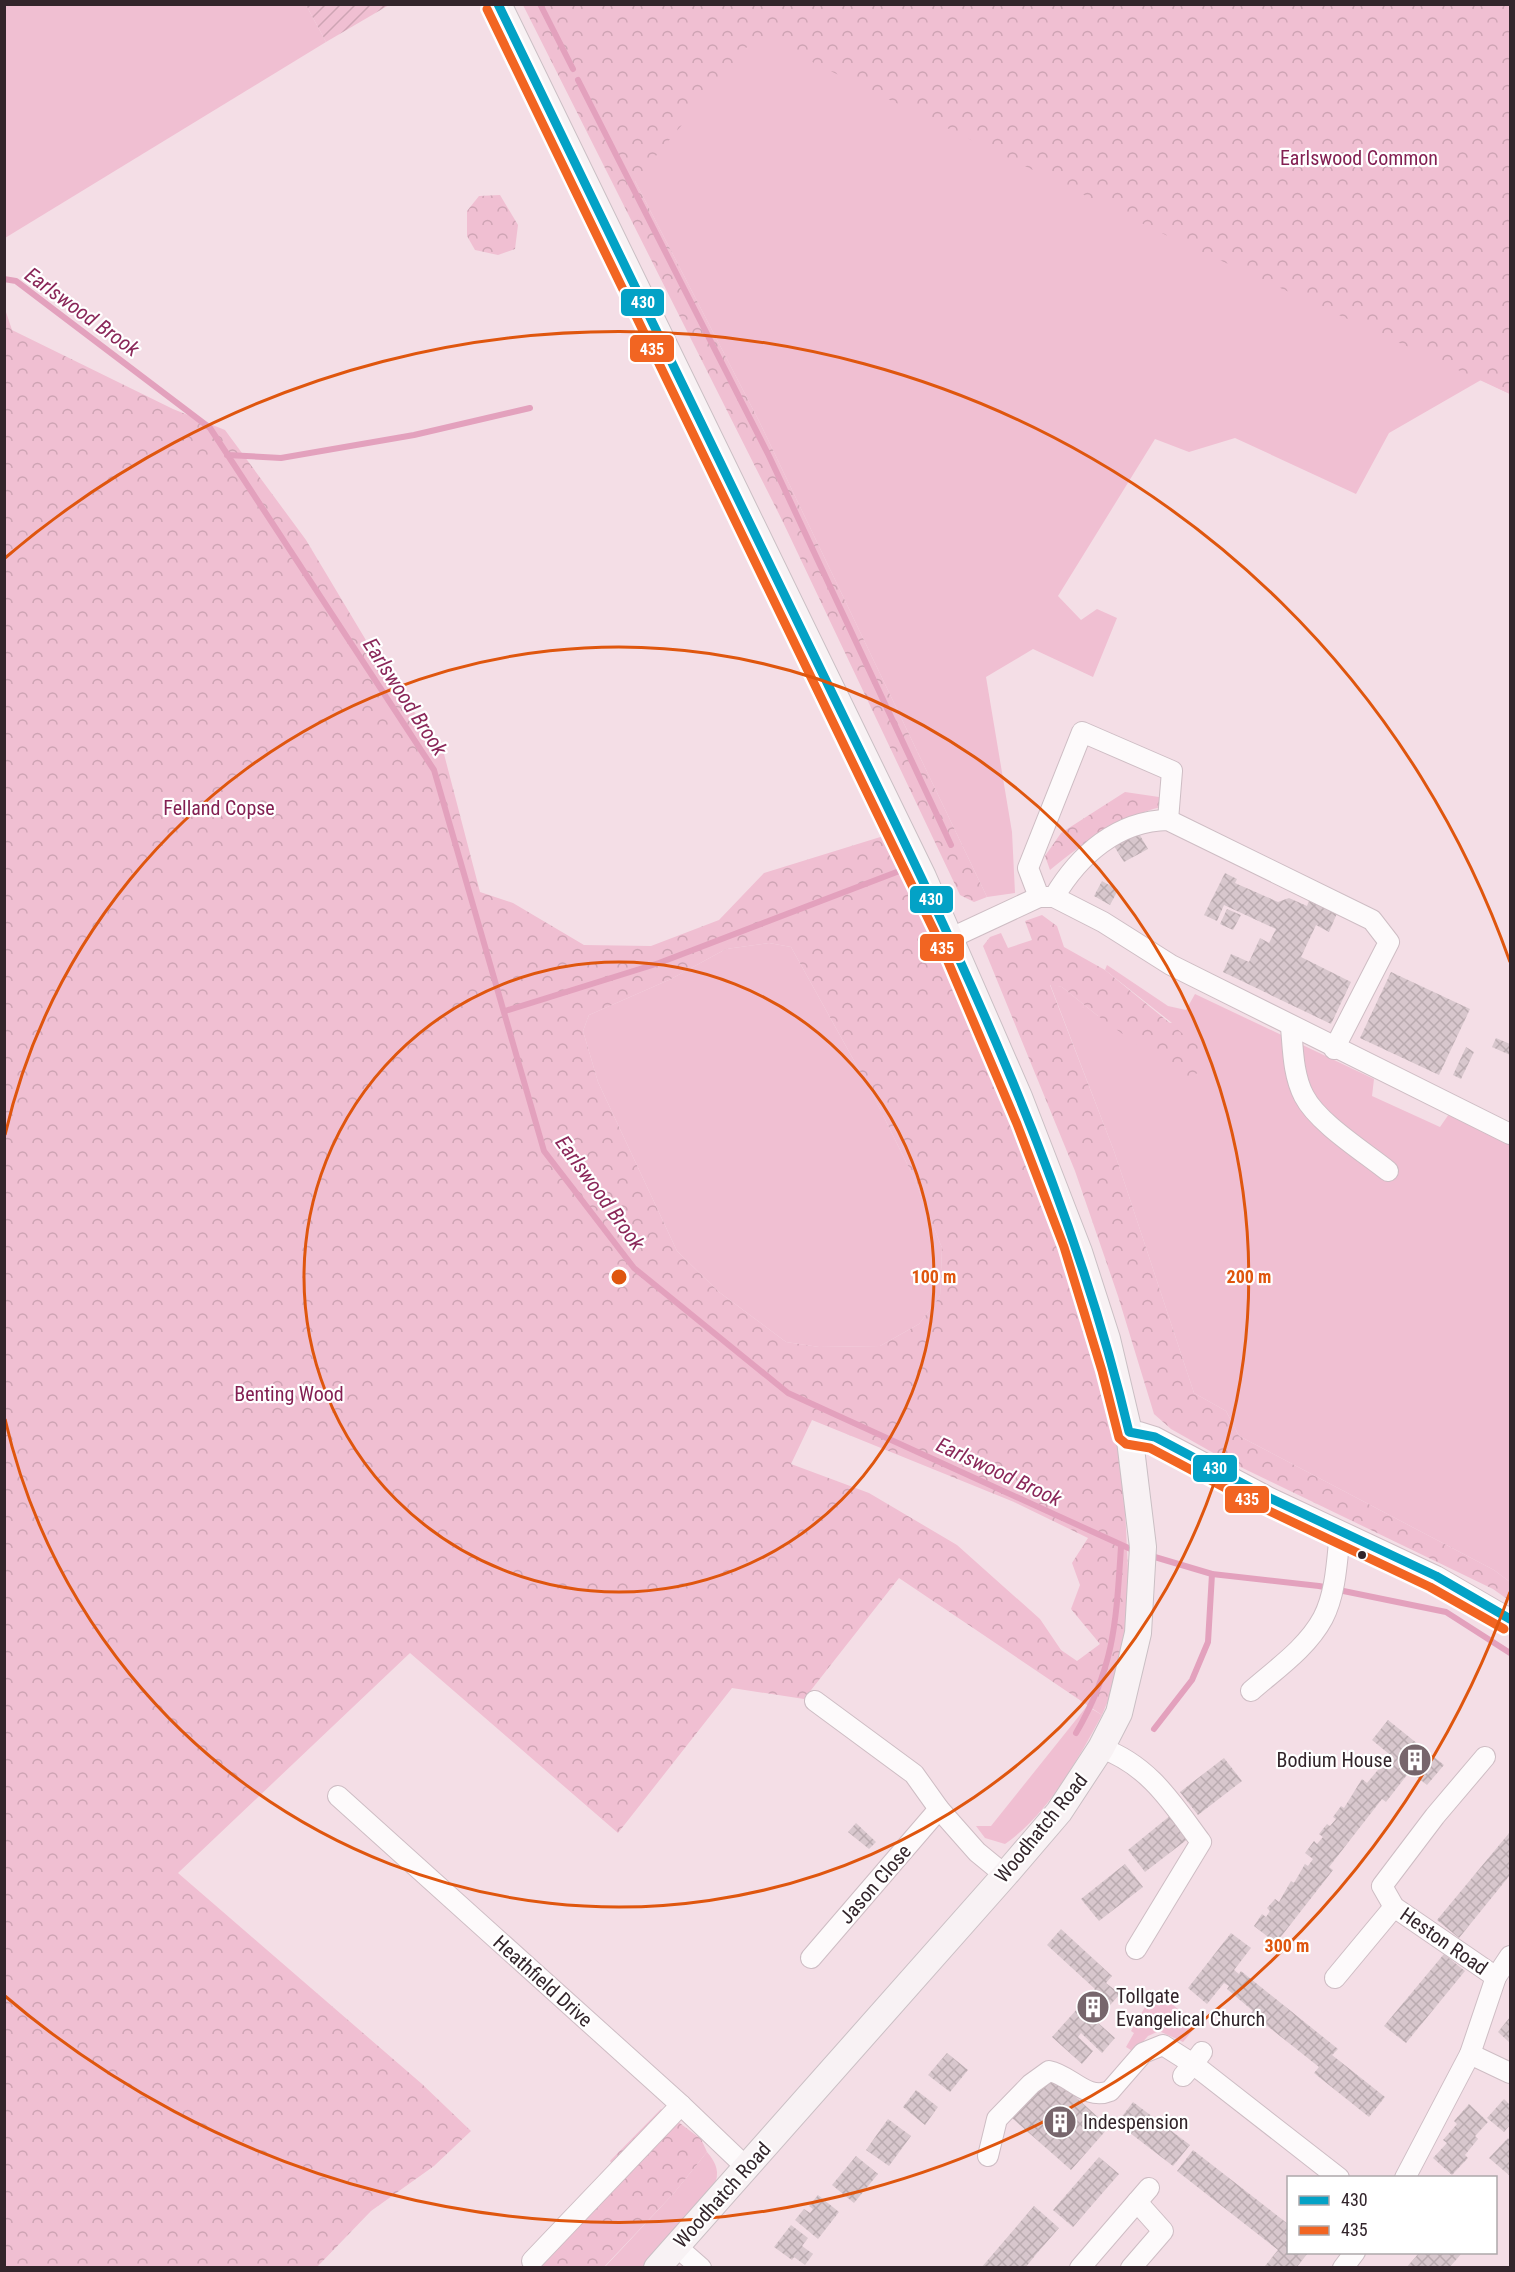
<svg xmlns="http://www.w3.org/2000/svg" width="1515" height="2272" font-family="'Roboto Condensed',sans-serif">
	<defs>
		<pattern id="forest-crowns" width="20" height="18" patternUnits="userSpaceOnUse" patternTransform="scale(1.5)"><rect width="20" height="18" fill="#f0bfd2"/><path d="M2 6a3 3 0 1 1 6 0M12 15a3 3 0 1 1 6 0" fill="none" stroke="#cea4b4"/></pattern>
		<pattern id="garden-furrows" width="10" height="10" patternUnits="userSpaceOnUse" patternTransform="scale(1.5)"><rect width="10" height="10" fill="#f0bfd2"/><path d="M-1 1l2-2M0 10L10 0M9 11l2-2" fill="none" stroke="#cea4b4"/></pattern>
		<pattern id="building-cross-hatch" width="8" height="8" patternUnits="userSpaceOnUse" patternTransform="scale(1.5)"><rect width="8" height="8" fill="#d8c7cd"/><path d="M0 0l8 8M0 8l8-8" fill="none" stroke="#baabb0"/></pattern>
	</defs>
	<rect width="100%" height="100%" fill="#f4dee6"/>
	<g fill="#f0bfd2">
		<polygon points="5,5 306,5 326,42 5,238"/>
		<polygon points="523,5 1510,5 1510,394 1481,380 1389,433 1356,494 1235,438 1189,452 1155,439 1058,596 1081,620 1097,609 1117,618 1093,677 1033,649 986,677 1012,832 1015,893 987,897 759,421 635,181"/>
		<polygon points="769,943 791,947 872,1093 914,1178 942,1248 940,1296 919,1324 880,1346 819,1347 786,1342 719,1292 677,1251 598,1082 583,1031 589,1015 671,979 726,949"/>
		<polygon points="1107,965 1168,1006 1186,1010 1195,994 1374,1079 1372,1096 1440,1127 1449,1114 1510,1143 1510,1582 1494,1570 1239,1436 1226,1411 1194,1393 1114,1151 1050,984 1062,987 1098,1016 1172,1023 1105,970"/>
		<path d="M1087 1706 1102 1715C1077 1761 1048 1814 1005 1844L985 1838 976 1826H991Z"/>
		<polygon points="1155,1990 1197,2025 1183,2042 1159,2031 1148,2036 1134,2052 1126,2047 1134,2033 1131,2031"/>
		<path d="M707 2152C717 2164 720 2172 714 2187L643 2267 604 2268 674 2193Z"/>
	</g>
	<g fill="url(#forest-crowns)" fill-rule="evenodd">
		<polygon points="523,5 1510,5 1510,394 1174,239 757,35 635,181 759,421 987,897 974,902 960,895 782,520"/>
		<polygon points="500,195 518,225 515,249 498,255 475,250 467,236 467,211 479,196"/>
		<path d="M4 306 12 330 173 409 225 430 306 540 379 662 444 754 480 892 513 903 584 945 651 946 719 920 764 873 890 834 1004 1089 1089 1312 1122 1446 1129 1591 1123 1650 1115 1684 1102 1715 899 1578 804 1699 732 1688 618 1833 410 1653 178 1873 422 2084 471 2131 434 2166 371 2211 317 2267H5ZM769 943 791 947 872 1093 914 1178 942 1248 940 1296 919 1324 880 1346 819 1347 786 1342 719 1292 677 1251 598 1082 583 1031 589 1015 671 979 726 949ZM812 1420 1014 1502 1088 1538 1072 1563 1080 1585 1071 1609 1100 1644 1077 1661 1061 1650 1040 1619 957 1545 869 1493 791 1464Z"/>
		<path d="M1125 792 1159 797 1161 807C1119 817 1083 843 1050 870L1045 856 1061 833Z"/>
		<polygon points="1042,915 1057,926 1064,947 1105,970 1204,1051 1198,1073 1184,1079 1098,1016 1062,987 1050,985 1114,1151 1194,1393 1226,1411 1239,1436 1494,1570 1510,1582 1510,1601 1493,1589 1224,1459 1171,1429 1154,1414 1118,1296 1075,1171 983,946 990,937 1001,933 1008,948 1032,940 1025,921"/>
		<polygon points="661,2109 701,2139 707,2152 674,2193 604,2267 540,2268 622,2180 610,2161"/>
	</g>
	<polygon fill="url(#garden-furrows)" points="306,5 389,5 326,42"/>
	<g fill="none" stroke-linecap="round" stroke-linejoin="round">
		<g stroke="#e3a1bd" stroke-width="6">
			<polyline points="540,4 573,69"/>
			<polyline points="578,80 769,456 951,845"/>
			<polyline points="4,279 16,281 210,428 434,770 544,1151 634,1268 788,1393 1135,1551"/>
			<polyline points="227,455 281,458 414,435 530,408"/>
			<polyline points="505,1011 659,963 902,870"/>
			<polyline points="1148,1555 1212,1574 1319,1586 1446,1612 1510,1653"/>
			<polyline points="1154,1729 1192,1680 1208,1642 1212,1574"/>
			<path d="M1076 1733C1115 1666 1116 1621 1121 1547"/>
		</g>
	</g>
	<g fill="url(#building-cross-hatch)">
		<polygon points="1138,832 1148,849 1124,862 1114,846"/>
		<polygon points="1225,873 1237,879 1235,883 1278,902 1289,898 1307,906 1310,898 1338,911 1329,932 1316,925 1301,957 1351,982 1331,1024 1223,972 1231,954 1249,962 1260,938 1269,943 1276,929 1224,905 1217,921 1204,915"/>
		<polygon points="1102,881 1118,890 1110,905 1094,896"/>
		<polygon points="1227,909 1241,915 1233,930 1220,924"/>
		<polygon points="1391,972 1470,1009 1439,1075 1360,1038"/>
		<polygon points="1496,1038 1510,1044 1510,1055 1492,1047"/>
		<polygon points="1466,1047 1474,1052 1461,1079 1453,1075"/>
		<polygon points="1388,1720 1444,1765 1427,1785 1407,1769 1404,1773 1407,1775 1386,1802 1382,1799 1329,1867 1333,1870 1276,1943 1254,1926 1262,1914 1266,1917 1270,1911 1267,1908 1275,1899 1279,1902 1291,1881 1294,1883 1305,1864 1308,1866 1313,1859 1305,1853 1314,1841 1317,1844 1323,1837 1319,1834 1327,1824 1330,1826 1336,1819 1333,1817 1341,1806 1344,1808 1362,1779 1367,1783 1387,1759 1391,1762 1394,1758 1372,1740"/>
		<polygon points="1224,1758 1242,1781 1198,1815 1180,1792"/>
		<polygon points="1171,1815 1189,1838 1145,1872 1128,1850"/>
		<polygon points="856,1823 876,1842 869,1849 848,1832"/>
		<polygon points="1510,1832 1510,1875 1459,1938 1437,1920"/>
		<polygon points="1125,1864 1143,1887 1099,1921 1081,1899"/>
		<polygon points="1061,1929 1112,1976 1106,1983 1120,1994 1096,2021 1115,2038 1102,2053 1081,2033 1078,2037 1093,2051 1082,2064 1052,2037 1095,1989 1047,1945"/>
		<polygon points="1231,1933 1251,1948 1234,1970 1239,1974 1241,1971 1338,2049 1332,2055 1385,2097 1369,2117 1314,2073 1319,2067 1251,2013 1253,2011 1227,1989 1229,1986 1224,1983 1207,2004 1188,1988"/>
		<polygon points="1444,1954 1465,1971 1406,2043 1384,2026"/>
		<polygon points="1510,2017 1510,2043 1498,2032"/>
		<polygon points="947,2053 968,2070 950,2092 928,2075"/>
		<polygon points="1050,2074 1109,2127 1071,2170 1011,2117"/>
		<polygon points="916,2090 938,2107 925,2125 903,2107"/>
		<polygon points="1504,2099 1510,2105 1510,2125 1504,2132 1487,2118"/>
		<polygon points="1133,2102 1190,2145 1173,2166 1117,2123"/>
		<polygon points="1469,2104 1488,2122 1475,2136 1478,2139 1465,2155 1468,2158 1452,2175 1433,2158 1447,2143 1443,2140 1457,2124 1454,2121"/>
		<polygon points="888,2119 911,2136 889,2166 866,2150"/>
		<polygon points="1508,2138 1510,2141 1510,2176 1489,2158"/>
		<polygon points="1193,2150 1288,2224 1288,2253 1308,2253 1296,2268 1265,2266 1278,2250 1177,2171"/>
		<polygon points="856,2156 878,2174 854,2203 832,2185"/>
		<polygon points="1099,2157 1119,2174 1073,2227 1053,2210"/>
		<polygon points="818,2195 839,2212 818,2239 795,2220 804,2209 810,2213 813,2209 809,2206"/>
		<polygon points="1034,2206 1059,2228 1038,2252 1025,2268 981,2268"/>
		<polygon points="791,2225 808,2238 802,2246 813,2254 805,2265 794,2257 792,2260 774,2247"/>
		<polygon points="1419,2253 1462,2253 1449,2268 1406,2268"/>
	</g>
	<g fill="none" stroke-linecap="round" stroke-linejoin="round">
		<g stroke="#cebdc4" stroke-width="22">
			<g id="minor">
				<polyline points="1039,897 1028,868 1082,732 1172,771 1168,820"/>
				<path d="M1054 897C1079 855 1117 821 1168 820L1372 920 1389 942 1334 1049"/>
				<polyline points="951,938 1039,897 1054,897 1103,922 1171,965 1510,1134"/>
				<path d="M1291 1027C1293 1049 1293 1075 1304 1096 1318 1123 1363 1151 1388 1171"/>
				<polyline points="1129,1432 1139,1432 1155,1437 1270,1498 1436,1576 1510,1619"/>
				<path d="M1251 1691C1276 1669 1307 1648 1323 1618 1336 1593 1337 1560 1340 1532"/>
				<polyline points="815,1701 914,1774 939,1809 977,1852 1005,1875"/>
				<path d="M1101 1748C1149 1765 1172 1803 1201 1842L1136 1949"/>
				<polyline points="1485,1757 1435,1816 1382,1886 1394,1907 1496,1977"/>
				<polyline points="338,1796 681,2105 747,2168"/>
				<polyline points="811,1958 939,1809"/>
				<polyline points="1335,1978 1394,1907"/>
				<polyline points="1202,2052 1193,2064 1339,2178"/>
				<polyline points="1470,2054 1510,2073"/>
				<path d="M988 2156 997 2119 1031 2084 1049 2071C1071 2075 1086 2101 1110 2091L1143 2053 1163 2045 1193 2064 1183 2076"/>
				<polyline points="1405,2178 1470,2054 1496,1977 1510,1956"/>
				<polyline points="676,2246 701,2268"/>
				<polyline points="532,2261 681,2105"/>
				<polyline points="1080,2268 1149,2188"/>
				<polyline points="1131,2268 1163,2231 1137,2202"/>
				<polyline points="1343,2268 1355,2252"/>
			</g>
		</g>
		<g stroke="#cabfc4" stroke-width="28">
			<polyline id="major" points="498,4 923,877 1019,1097 1079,1252 1107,1339 1129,1432 1143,1547 1138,1633 1119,1713 1101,1748 1059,1812 1005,1875 657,2268"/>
		</g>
		<use href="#minor" stroke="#fdfafb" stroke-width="20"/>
		<use href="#major" stroke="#f8f2f4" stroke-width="26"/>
		<g stroke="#fff" stroke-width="14">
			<path id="bus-1" d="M498 4C610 235 722 466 834 697 950 935 1068 1173 1129 1432L1155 1437 1270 1498 1436 1576 1510 1619"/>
		</g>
		<g stroke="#fff" stroke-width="14">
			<polyline id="bus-2" points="487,9 940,943 1017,1124 1064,1247 1102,1371 1119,1438 1126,1444 1150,1448 1265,1509 1430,1587 1504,1629"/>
		</g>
		<use href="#bus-1" stroke="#03a2c6" stroke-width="9"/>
		<use href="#bus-2" stroke="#f26522" stroke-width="9"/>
	</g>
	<g fill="none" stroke="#df560e" stroke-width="3">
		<circle cx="619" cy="1277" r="315"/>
		<path d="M5 1135A630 630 0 1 1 5 1419"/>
		<path d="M1510 1592A945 945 0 0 1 5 1996M5 558A945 945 0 0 1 1510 962"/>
	</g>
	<defs>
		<g id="building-disc" transform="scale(1.725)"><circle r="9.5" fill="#77666c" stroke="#fff"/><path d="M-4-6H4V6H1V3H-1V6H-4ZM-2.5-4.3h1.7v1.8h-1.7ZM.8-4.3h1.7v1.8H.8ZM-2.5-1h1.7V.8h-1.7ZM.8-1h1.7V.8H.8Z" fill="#fff"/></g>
	</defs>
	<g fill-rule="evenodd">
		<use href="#building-disc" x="1415" y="1760"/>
		<use href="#building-disc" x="1093" y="2007"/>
		<use href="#building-disc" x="1060" y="2122"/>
	</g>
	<circle fill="#33252b" stroke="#fff" stroke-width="2" cx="1362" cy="1555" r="5"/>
	<g text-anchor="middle" stroke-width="4.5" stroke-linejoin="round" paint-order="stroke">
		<g font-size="20" fill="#831f52" stroke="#fff">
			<text x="1359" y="165">Earlswood Common</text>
			<text x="219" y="815">Felland Copse</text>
			<text x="289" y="1401">Benting Wood</text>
		</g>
		<g font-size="20" fill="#33252b" stroke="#fff" text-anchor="start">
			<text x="1392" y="1767" text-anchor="end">Bodium House</text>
			<text x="1116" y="2003">Tollgate<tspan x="1116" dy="23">Evangelical Church</tspan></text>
			<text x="1083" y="2129">Indespension</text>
		</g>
		<g font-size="20" fill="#33252b" stroke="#fff">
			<text transform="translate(1041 1828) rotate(-51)" y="7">Woodhatch Road</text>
			<text transform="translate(875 1884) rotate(-49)" y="7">Jason Close</text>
			<text transform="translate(1444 1941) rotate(35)" y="7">Heston Road</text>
			<text transform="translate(543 1981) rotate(42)" y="7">Heathfield Drive</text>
			<text transform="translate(722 2195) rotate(-48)" y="7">Woodhatch Road</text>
		</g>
		<g font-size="21" font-style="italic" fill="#8a2759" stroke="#fff">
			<text transform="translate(82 312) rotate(36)" y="7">Earlswood Brook</text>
			<text transform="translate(405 697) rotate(57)" y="7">Earlswood Brook</text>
			<text transform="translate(600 1193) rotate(54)" y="7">Earlswood Brook</text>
			<text transform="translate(999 1472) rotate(25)" y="7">Earlswood Brook</text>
		</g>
	</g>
	<circle cx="619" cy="1277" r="9" fill="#df560e" stroke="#fff" stroke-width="3"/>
	<g font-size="18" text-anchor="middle" font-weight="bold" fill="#df560e" stroke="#fff" stroke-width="4.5" stroke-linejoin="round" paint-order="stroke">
		<text x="934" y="1283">100 m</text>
		<text x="1249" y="1283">200 m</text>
		<text x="1287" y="1952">300 m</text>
	</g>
	<g stroke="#fff" stroke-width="2">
		<rect x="620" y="288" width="45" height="29" rx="6" fill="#03a2c6"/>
		<rect x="629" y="334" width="46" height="29" rx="6" fill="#f26522"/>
		<rect x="909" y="885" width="45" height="29" rx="6" fill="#03a2c6"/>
		<rect x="919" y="933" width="46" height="29" rx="6" fill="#f26522"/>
		<rect x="1192" y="1454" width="46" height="29" rx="6" fill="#03a2c6"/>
		<rect x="1224" y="1485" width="46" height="29" rx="6" fill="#f26522"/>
	</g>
	<g font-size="16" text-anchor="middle" font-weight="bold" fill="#fff">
		<text x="643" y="308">430</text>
		<text x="652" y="355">435</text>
		<text x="931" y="905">430</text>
		<text x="942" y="954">435</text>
		<text x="1215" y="1474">430</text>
		<text x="1247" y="1505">435</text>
	</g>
	<rect width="1515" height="2272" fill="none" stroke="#33252b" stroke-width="12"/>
	<rect x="1287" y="2176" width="210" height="78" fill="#ffffff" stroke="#ada8aa" stroke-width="1.5"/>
	<rect x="1299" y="2196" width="30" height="9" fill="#03a2c6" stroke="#ada8aa" stroke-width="1.5"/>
	<text x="1341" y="2206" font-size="18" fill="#33252b">430</text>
	<rect x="1299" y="2226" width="30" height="9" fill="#f26522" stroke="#ada8aa" stroke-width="1.5"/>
	<text x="1341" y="2236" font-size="18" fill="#33252b">435</text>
</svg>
